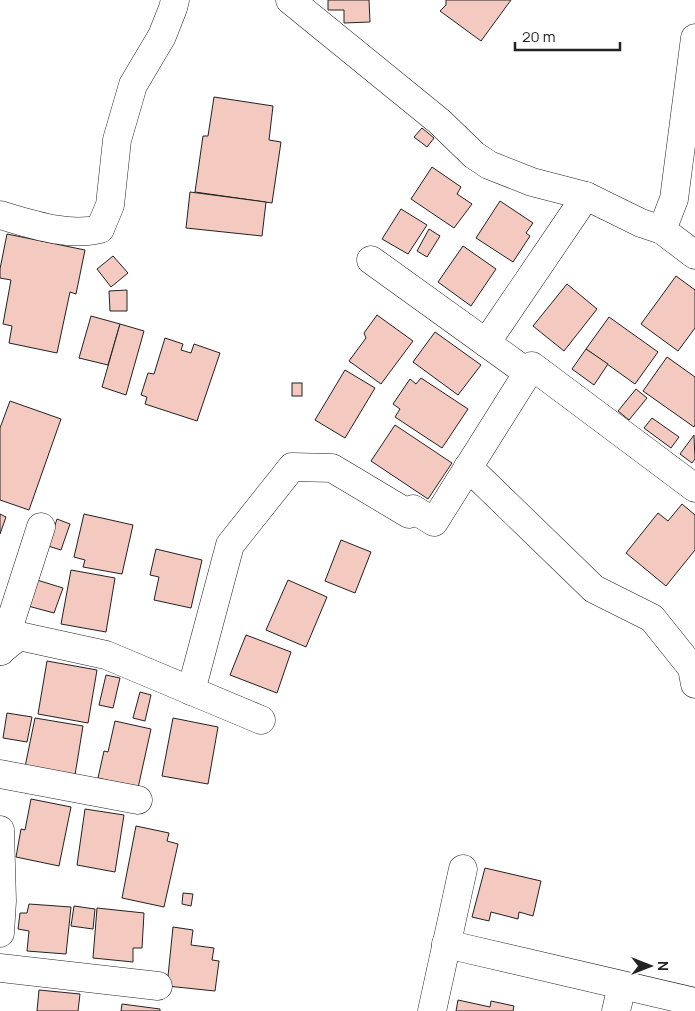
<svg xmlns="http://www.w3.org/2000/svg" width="695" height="1011" font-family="Manrope,sans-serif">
	<rect width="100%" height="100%" fill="#fff"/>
	<g fill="#f3c9c0" stroke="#222">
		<polygon points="328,0 369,0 370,22 344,23 344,10 328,10"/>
		<polygon points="446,0 511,0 481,41 440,11 446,5"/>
		<polygon points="214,97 273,106 269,140 281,142 272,203 195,192 203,136 208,136"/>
		<polygon points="422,128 434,138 427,147 414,137"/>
		<polygon points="432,167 461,187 457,194 472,204 454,228 411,199"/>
		<polygon points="190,192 266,202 262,236 186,228"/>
		<polygon points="500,201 533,223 526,233 530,236 513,262 476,238"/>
		<polygon points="401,209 427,225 408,254 382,239"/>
		<polygon points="429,229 440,236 427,257 417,251"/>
		<polygon points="7,234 85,250 76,294 70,292 57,353 9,343 12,326 3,324 11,280 0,278 0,269"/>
		<polygon points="463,246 496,269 471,306 438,282"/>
		<polygon points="113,256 128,273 111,287 97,269"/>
		<polygon points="676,276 695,290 695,328 678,351 641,324"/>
		<polygon points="567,284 597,309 564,351 533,326"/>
		<polygon points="127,290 127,311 110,311 109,291"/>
		<polygon points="377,315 413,341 381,384 349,361 366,338 364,333"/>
		<polygon points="91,316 120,324 108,365 79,358"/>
		<polygon points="609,317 658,352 635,384 586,349"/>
		<polygon points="120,324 144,331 126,395 102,387"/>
		<polygon points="435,332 481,365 458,395 413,362"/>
		<polygon points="165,338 183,344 181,350 191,353 194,344 220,353 197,421 145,404 147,397 141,395 148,373 154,374"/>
		<polygon points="586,349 608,364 594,385 572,369"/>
		<polygon points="667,357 695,377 695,425 694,427 643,391"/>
		<polygon points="345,370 375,388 345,438 315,420"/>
		<polygon points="421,378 468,409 442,448 395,417 400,409 393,404 410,379 416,384"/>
		<rect x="292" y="383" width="10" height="13"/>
		<polygon points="636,389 647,398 629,420 618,411"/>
		<polygon points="10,401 61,419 29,510 0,500 0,428"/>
		<polygon points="652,418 679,437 671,448 644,428"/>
		<polygon points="395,425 452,463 428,499 371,461"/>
		<polygon points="694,435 695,459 692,463 680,454"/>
		<polygon points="682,504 695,515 695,550 666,586 626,553 658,513 668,521"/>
		<polygon points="0,514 6,517 0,534"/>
		<polygon points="84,514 133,525 122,574 83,567 85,560 74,557"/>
		<polygon points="57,519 70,524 61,550 48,546"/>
		<polygon points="341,540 371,552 355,593 325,581"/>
		<polygon points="156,549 202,560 191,608 154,600 159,577 150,575"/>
		<polygon points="71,570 115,578 106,632 61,624"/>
		<polygon points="37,580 63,588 54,613 28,606"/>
		<polygon points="288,580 327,597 306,647 266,630"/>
		<polygon points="246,635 291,652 277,693 230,675"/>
		<polygon points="47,661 97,670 88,723 38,714"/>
		<polygon points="106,675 120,678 113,708 99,705"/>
		<polygon points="140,692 151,695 145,721 133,718"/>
		<polygon points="7,713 32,717 27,742 3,738"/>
		<polygon points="35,718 83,726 75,775 25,767"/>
		<polygon points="173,718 218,727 208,784 162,776"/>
		<polygon points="115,721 151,729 138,788 98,778 104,751 108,752"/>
		<polygon points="31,799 71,807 59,866 16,857 21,829 25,830"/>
		<polygon points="85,809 124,815 115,872 77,865"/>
		<polygon points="136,826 169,833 167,841 178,844 164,907 122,898"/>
		<polygon points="485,868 541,881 533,916 519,912 518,919 491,912 489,921 472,917"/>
		<polygon points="183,893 193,894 191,906 182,904"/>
		<polygon points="29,904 71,907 66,954 27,951 29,931 18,929 20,913 27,913"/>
		<polygon points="74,906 95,909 93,929 71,926"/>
		<polygon points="97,908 144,913 142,948 133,948 133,962 93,958"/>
		<polygon points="173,927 193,930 191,945 214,948 212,960 219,961 215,991 167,986"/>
		<polygon points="39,990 80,994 78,1011 37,1011"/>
		<polygon points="458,1000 490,1007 491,1001 514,1006 513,1011 456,1011"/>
		<polygon points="122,1004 160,1009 160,1011 121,1011"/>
	</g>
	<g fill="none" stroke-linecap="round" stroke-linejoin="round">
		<g stroke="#222" stroke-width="29">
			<g id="street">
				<polyline points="290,0 440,122 474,155 489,165 532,182 586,196 641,223 662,230 695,255"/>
				<path d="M0 215C31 224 68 237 100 229L110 205 117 140 133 85 162 36 173 8 175 0"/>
				<polyline points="662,230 674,199 695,38"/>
				<polyline points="371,260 528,373"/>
				<polyline points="486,343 586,196"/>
				<polyline points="468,467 594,589 652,618 692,668 695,684"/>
				<polyline points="0,651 19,636 106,655 261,720"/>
				<polyline points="1,651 41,527"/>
				<polyline points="191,691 230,545 292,467 332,468 409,514 413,509 434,522 532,366 695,488"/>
				<polyline points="0,774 138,800"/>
				<polyline points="0,830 2,901 0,933"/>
				<polyline points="446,944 695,1002"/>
				<polyline points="0,968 158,986"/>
				<polyline points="432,1011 463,869"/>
				<polyline points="616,1011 622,986"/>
			</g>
		</g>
		<use href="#street" stroke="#fff" stroke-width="28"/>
	</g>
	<g transform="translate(650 966) rotate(90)" stroke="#ffffff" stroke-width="4" paint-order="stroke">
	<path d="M0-4L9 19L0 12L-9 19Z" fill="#222222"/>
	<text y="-8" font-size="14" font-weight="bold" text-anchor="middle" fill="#222222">N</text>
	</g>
	<path d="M515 42v8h105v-8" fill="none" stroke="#222222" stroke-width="2.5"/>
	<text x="522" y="42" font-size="15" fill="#222222" stroke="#ffffff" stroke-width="4" paint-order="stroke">20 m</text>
</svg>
